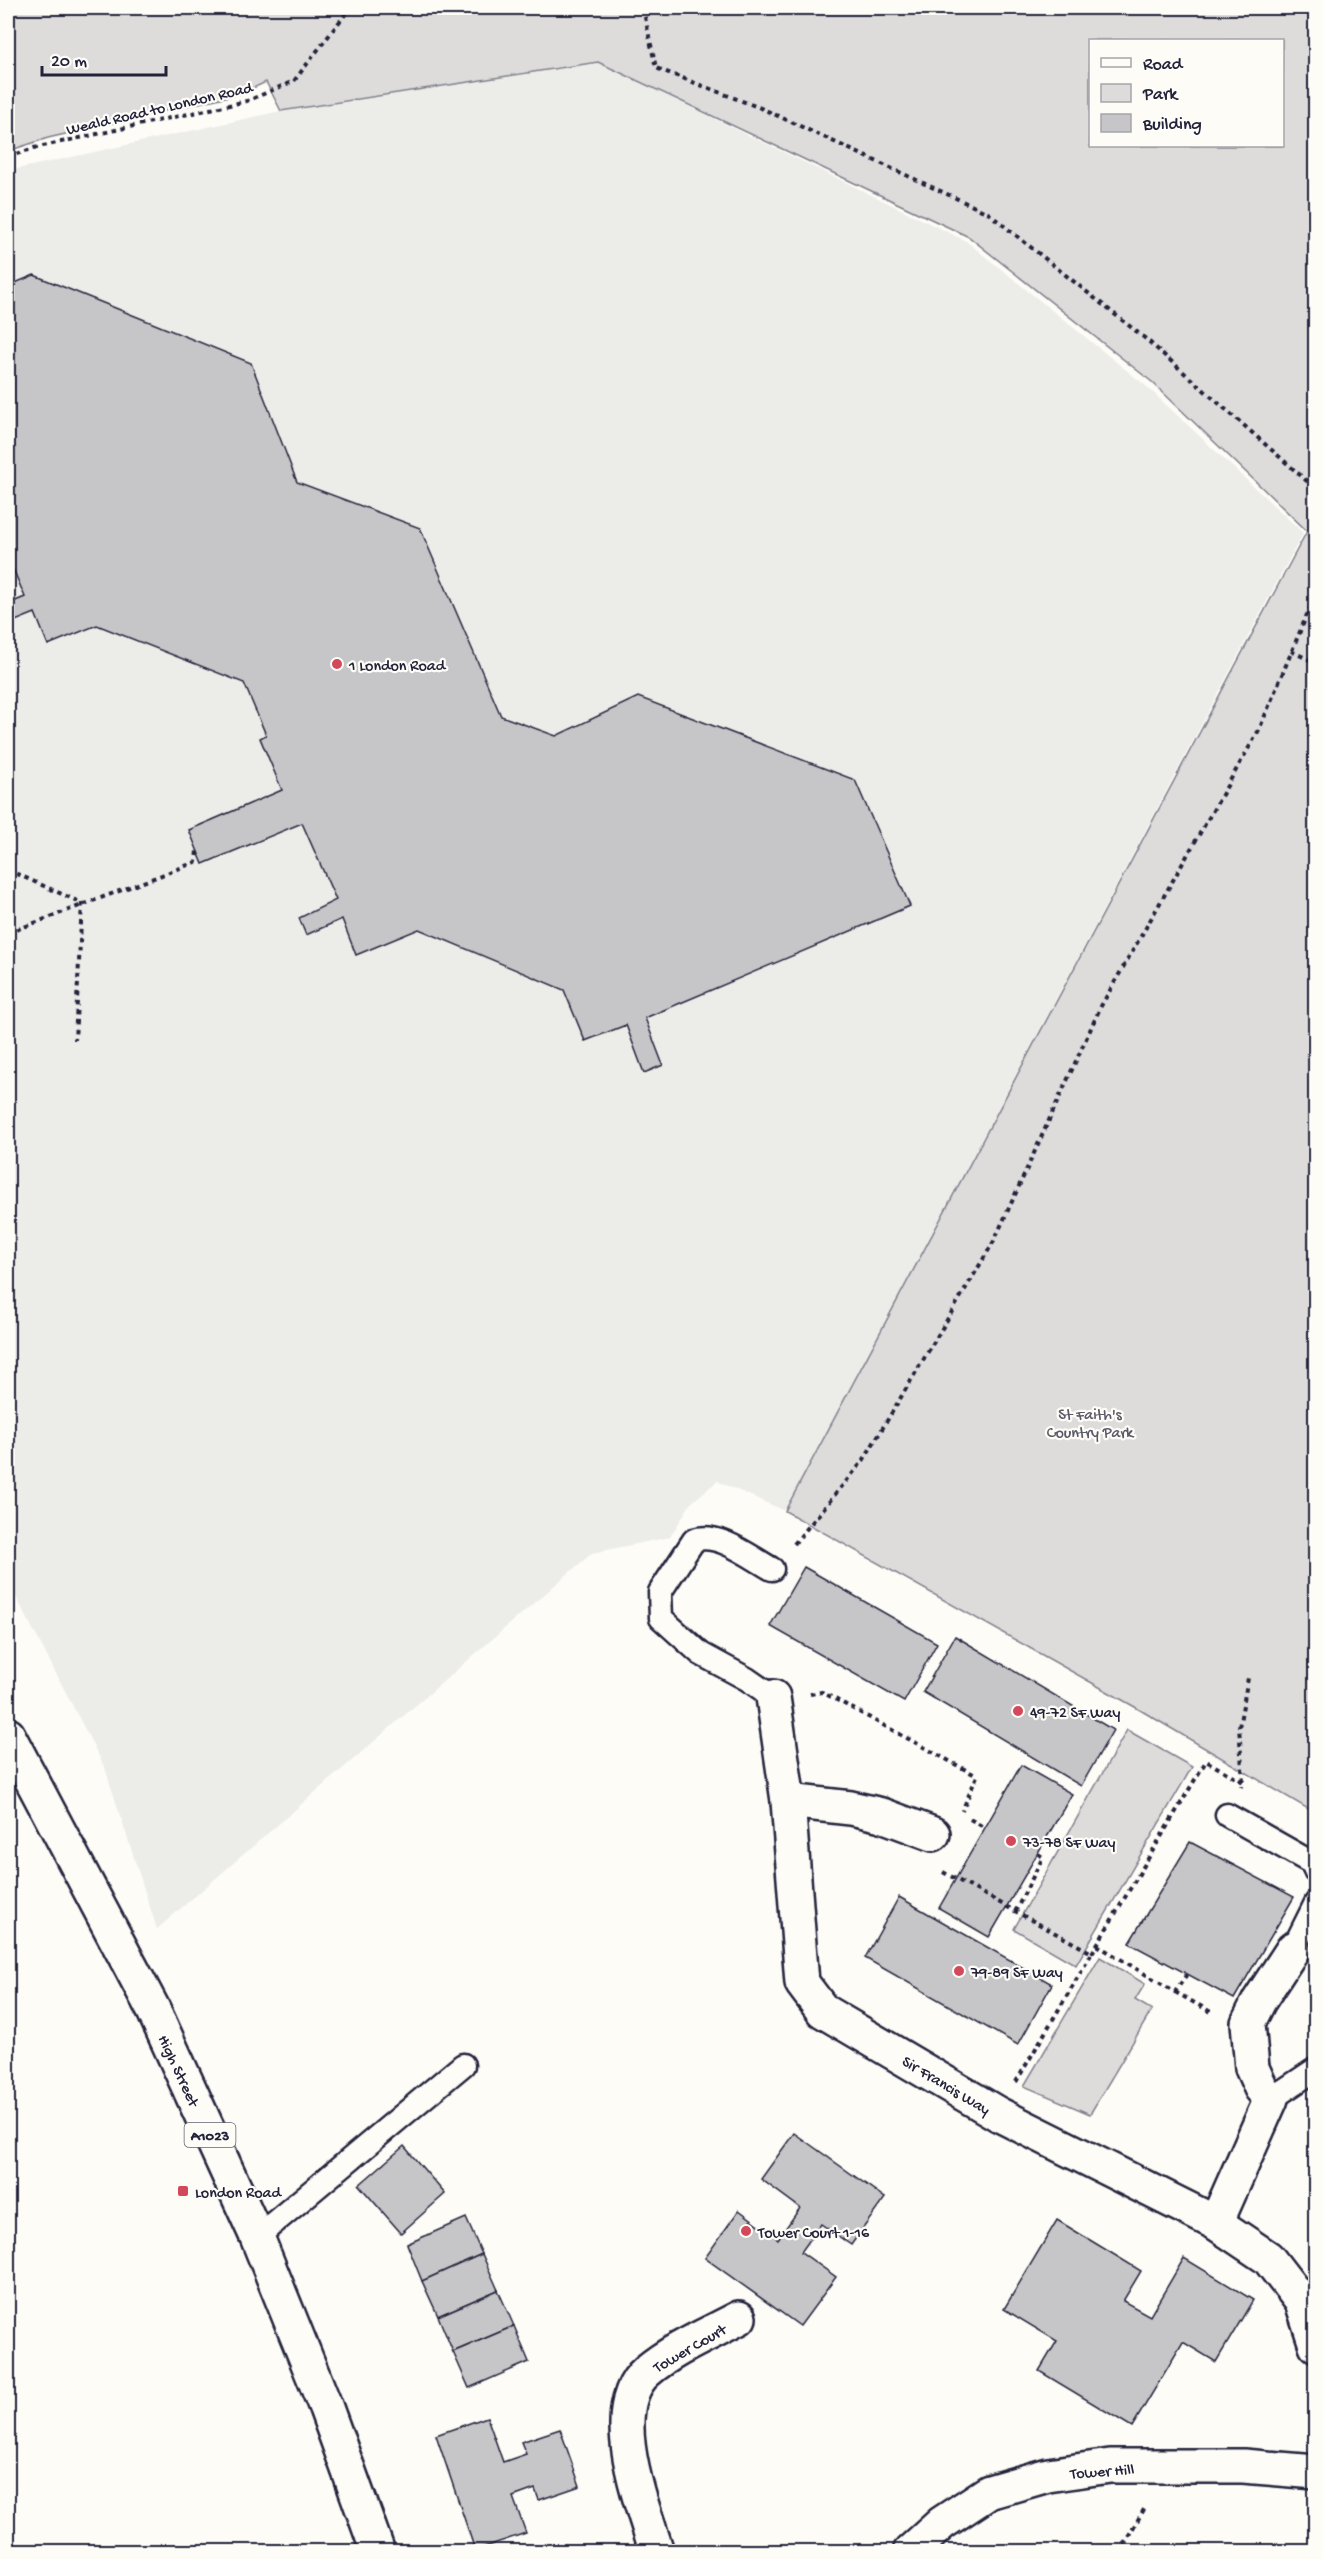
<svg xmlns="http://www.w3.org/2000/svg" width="1323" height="2559" font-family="'Gochi Hand',sans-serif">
	<rect width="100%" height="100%" fill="#fdfcf7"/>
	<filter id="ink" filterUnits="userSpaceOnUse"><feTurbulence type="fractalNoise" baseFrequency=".0167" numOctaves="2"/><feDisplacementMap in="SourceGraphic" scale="12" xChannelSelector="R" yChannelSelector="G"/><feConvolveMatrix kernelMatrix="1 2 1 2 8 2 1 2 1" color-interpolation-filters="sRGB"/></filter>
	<g filter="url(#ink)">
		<polygon fill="#ecece9" points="598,62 966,241 1146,386 1303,533 785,1511 717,1481 691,1503 670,1537 592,1553 157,1929 105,1768 8,1581 8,171 281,111"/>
		<g fill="#dddcdb" stroke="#807f8b" stroke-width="1.5" fill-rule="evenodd">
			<path d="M8 8H1315V1813L1135 1707 785 1511 1307 531 1152 382 969 237 598 62 281 111 266 82 242 93 48 138 8 151ZM1282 40V146H1090V40Z"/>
			<polygon points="1127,1730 1192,1767 1076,1965 1014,1929"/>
			<polygon points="1100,1957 1145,1984 1135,2000 1152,2010 1090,2114 1024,2086"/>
		</g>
		<g fill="#c6c6c8" stroke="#22223b" stroke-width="1.5">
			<polygon points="34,275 251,363 297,482 420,528 501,716 556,736 638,697 855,780 910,906 645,1018 663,1065 644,1073 626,1025 585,1041 564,990 419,929 356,955 342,919 306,935 299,918 336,900 302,823 203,864 189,830 282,790 260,738 266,735 244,683 97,625 48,645 35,613 8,624 8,604 25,597 8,557 8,286"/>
			<polygon points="804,1567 937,1643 904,1702 770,1626"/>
			<polygon points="955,1636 1113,1730 1081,1786 923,1692"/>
			<polygon points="1021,1765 1072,1794 989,1937 939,1908"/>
			<polygon points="1190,1842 1294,1897 1234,1999 1129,1943"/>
			<polygon points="899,1897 1052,1984 1018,2045 865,1958"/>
			<polygon points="794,2133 885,2198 851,2245 821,2224 801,2252 836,2277 800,2326 705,2258 739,2210 778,2239 800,2208 761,2179"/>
			<polygon points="404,2146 445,2194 401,2233 359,2185"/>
			<polygon points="466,2218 482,2254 422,2281 407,2244"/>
			<polygon points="1057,2220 1141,2271 1123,2301 1150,2316 1184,2258 1253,2300 1216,2362 1183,2342 1132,2427 1039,2371 1057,2341 1004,2309"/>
			<polygon points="482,2254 498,2290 438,2316 422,2281"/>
			<polygon points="498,2290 514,2326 453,2352 438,2316"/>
			<polygon points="514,2326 529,2362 469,2388 453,2352"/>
			<polygon points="487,2417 503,2462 526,2454 521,2442 560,2429 580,2486 539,2500 535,2489 513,2497 526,2533 475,2550 436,2435"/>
		</g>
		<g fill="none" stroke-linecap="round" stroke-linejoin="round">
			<g stroke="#22223b" stroke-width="27">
				<g id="service">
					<path d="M772 1569C752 1558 718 1531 694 1540L660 1592 661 1618 701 1654 747 1679 773 1697"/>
					<polyline points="1227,1815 1312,1863 1316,1872"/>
					<polyline points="1293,1949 1316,1903"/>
					<polyline points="1271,2099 1316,2069"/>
					<polyline points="257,2237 463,2065"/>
				</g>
			</g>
			<g stroke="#22223b" stroke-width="38">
				<g id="minor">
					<polyline points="773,1697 788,1801 802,1983 823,2011 998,2114 1216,2223 1268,2258 1302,2302 1316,2345"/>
					<polyline points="788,1801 851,1808 882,1815 933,1834"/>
					<polyline points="1216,2223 1271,2099 1261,2088 1252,2068 1248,2023 1259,2001 1293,1949"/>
					<path d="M657 2552C643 2507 603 2409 647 2371 673 2349 709 2334 739 2318"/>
					<polyline points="910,2552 942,2523 989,2492 1048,2475 1110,2466 1243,2466 1316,2472"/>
				</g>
			</g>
			<g stroke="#22223b" stroke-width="38">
				<polyline id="primary" points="8,1735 153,2009 257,2237 326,2408 378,2552"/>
			</g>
			<g stroke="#22223b" stroke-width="4" stroke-dasharray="4.5 4.5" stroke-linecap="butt">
				<polyline points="643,8 656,68 763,109 988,213 1147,340 1316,489"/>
				<polyline points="8,157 34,148 247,101 294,81 350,8"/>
				<polyline points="1291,651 1316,663"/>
				<polyline points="8,870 82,903 75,1040"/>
				<polyline points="8,933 196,862 197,850"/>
				<polyline points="794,1544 863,1461 994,1241 1101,1006 1259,730 1316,593"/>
				<polyline points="810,1694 822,1692 977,1776 962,1811"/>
				<polyline points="1243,1781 1239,1727 1248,1678"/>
				<polyline points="970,1819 985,1828"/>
				<polyline points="943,1872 1092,1953 1016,2082"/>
				<polyline points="1015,1912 1043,1857 1038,1854"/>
				<polyline points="1097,1945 1175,1992 1187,1974"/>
				<polyline points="1092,1953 1206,1761 1243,1782 1241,1787"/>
				<polyline points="1175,1992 1211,2012"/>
				<polyline points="1119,2552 1146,2506"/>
			</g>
			<use href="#service" stroke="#fdfcf7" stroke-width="22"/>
			<use href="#minor" stroke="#fdfcf7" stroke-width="33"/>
			<use href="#primary" stroke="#fdfcf7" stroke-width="33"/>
		</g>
	</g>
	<g fill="#d1495b" stroke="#fdfcf7" stroke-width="2">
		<circle cx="337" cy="664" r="6"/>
		<circle cx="1018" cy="1711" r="6"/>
		<circle cx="1011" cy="1841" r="6"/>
		<circle cx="959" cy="1971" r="6"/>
		<rect x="177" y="2185" width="12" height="12" rx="3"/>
		<circle cx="746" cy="2231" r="6"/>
	</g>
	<g text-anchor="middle" stroke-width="4.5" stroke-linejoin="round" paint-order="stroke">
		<rect fill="#fdfcf7" stroke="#646373" stroke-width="1.5" x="184.5" y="2123" width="51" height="24" rx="4.5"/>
		<g font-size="15" font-weight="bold" fill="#22223b">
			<text x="210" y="2140">A1023</text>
		</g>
		<g font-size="16" fill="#22223b" stroke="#fdfcf7">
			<text transform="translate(159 107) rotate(-13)" y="6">Weald Road to London Road</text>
			<text transform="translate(180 2070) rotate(65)" y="6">High Street</text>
			<text transform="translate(947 2084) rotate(31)" y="6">Sir Francis Way</text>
			<text transform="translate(689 2347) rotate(-30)" y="6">Tower Court</text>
			<text transform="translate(1102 2470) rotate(-4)" y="6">Tower Hill</text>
		</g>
		<g font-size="16" fill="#22223b" stroke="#fdfcf7" text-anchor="start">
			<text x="349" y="670">1 London Road</text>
			<text x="1030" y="1717">49-72 SF Way</text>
			<text x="1023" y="1847">73-78 SF Way</text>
			<text x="971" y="1977">79-89 SF Way</text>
			<text x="195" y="2197">London Road</text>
			<text x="758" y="2237">Tower Court 1-16</text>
		</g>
		<g font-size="16" fill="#5a5a6b" stroke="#fdfcf7">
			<text x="1090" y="1419">St Faith's<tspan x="1090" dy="18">Country Park</tspan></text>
		</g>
	</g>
	<rect width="1323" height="2559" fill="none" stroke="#fdfcf7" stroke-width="30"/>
	<rect x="15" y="15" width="1293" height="2529" fill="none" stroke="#22223b" stroke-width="2" filter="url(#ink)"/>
	<rect x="1089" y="39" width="195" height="108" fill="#fdfcf7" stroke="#a5a5ac" stroke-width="1.5"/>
	<rect x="1101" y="58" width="30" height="9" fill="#fdfcf7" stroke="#a5a5ac" stroke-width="1.5"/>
	<text x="1143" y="69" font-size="18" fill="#22223b">Road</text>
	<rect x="1101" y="84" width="30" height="18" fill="#dddcdb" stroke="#a5a5ac" stroke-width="1.5"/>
	<text x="1143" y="99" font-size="18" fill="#22223b">Park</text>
	<rect x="1101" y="114" width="30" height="18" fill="#c6c6c8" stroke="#a5a5ac" stroke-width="1.5"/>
	<text x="1143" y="129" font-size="18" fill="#22223b">Building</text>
	<path d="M42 66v9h124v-9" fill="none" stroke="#22223b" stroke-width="3"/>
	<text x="51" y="66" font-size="18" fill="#22223b" stroke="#fdfcf7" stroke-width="4.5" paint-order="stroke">20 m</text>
</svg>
